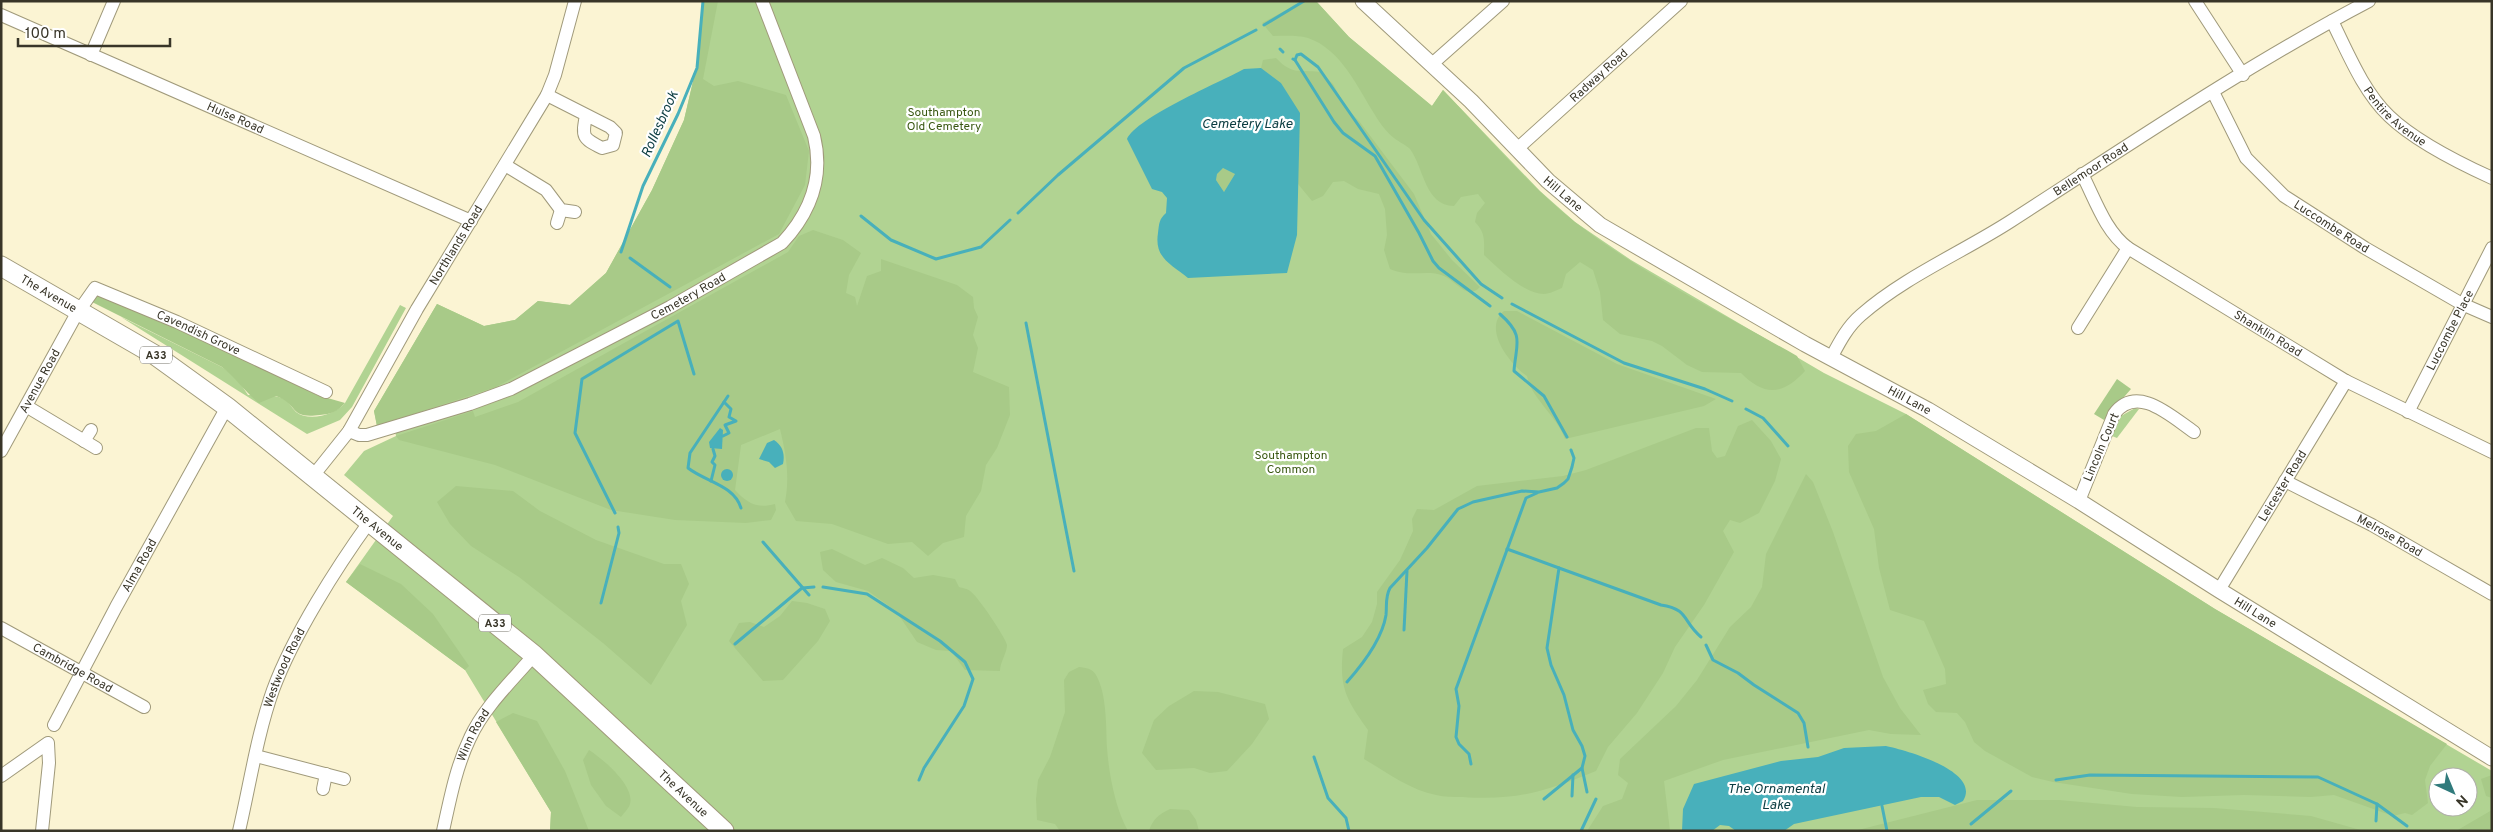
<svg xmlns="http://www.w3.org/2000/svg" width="2493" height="832" font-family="Overpass,sans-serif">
	<rect width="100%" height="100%" fill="#fbf4d3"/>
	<g fill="#b1d392" fill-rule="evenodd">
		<path d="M703 1H1316L1349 37 1432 106 1443 90 1540 191 1575 222 1631 260 1824 373 1906 414 2215 609 2492 771V831H550L551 812 465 670 346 582 393 516 344 475 364 451 396 436 393 421 377 426 374 411 437 304 484 326 515 320 538 301 570 305 606 273 652 190 684 120 698 60ZM2438 777H2468V807H2438Z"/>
		<path d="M400 305 406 308 352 407 340 420 307 434 121 317 222 367 236 377 248 395C259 395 272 394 282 398 289 401 291 407 296 412 309 422 335 415 345 403Z"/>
		<polygon points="2135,408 2139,409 2117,438 2112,436 2121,416"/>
	</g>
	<g fill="#a8ca88">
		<polygon points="703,1 718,1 703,79 714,86 738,81 786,95 809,151 805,185 779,234 496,387 377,426 374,411 437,304 484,326 515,320 538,301 570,305 606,273 652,190 684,120 698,60"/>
		<path d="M1303 1H1316L1349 37 1432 106 1443 90C1486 134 1527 184 1575 222 1642 274 1723 314 1797 356L1805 371C1782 396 1764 396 1741 373L1702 372 1687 365 1662 346 1652 341 1620 334 1603 320 1600 292 1593 270 1580 262 1566 274 1562 288C1557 290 1549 294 1544 294 1524 294 1498 268 1484 255 1484 242 1486 233 1475 222L1477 213 1485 203 1478 194 1461 197 1454 206C1425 206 1424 168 1410 149 1406 145 1399 142 1394 138 1387 133 1379 122 1375 115 1358 88 1341 49 1308 38 1297 35 1285 36 1273 36L1262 23Z"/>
		<path d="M1276 58C1293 76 1299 69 1320 72L1333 84 1346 108 1359 121 1414 194 1431 234 1452 260 1480 287C1467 301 1456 281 1444 276 1427 269 1411 278 1390 269L1384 250 1387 235 1385 209 1379 194 1358 189 1344 181 1333 182 1323 196 1312 201 1298 184 1299 113 1281 83 1261 68 1263 60Z"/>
		<polygon points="1223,168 1235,174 1224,192 1216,180 1217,174"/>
		<path d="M813 230 843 240 861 253 849 275 846 293 855 297 857 306 867 276 881 271V259L957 285 973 297 974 308 978 317 973 335 978 348 973 372 1009 387 1010 415 997 448 986 465 981 491 966 516 964 537 943 543 928 556 912 542 888 544 832 524 796 521 785 502C790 476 786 454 780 429L741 445 735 490C747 503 757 509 775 504L776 510 771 520 746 523 675 520 611 510 495 465 399 440 396 436 473 411 475 417 518 402 788 252 799 236Z"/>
		<path d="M101 293 156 317 317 395 345 403C337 412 331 414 320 415 288 419 300 405 276 396L259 403C245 392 236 378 222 367L92 302 94 297Z"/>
		<path d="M1504 311H1517L1617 364 1716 399 1704 406 1565 439C1557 416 1531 398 1527 376 1510 364 1482 329 1504 311Z"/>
		<polygon points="2117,379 2131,389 2104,420 2094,414"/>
		<polygon points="1906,414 2215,609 2447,744 2430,766 2425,780 2428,803 2412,815 2405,813 2393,816 2334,795 2311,797 2244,795 2182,797 2132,794 2053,782 2032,777 1985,751 1974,742 1965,722 1957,713 1936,712 1928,704 1923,690 1946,684 1945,669 1924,621 1890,610 1879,568 1874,529 1849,472 1848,446 1856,434 1876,431"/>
		<path d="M1752 420 1771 441 1781 459 1775 481 1759 513 1740 523 1730 520 1723 531 1734 552 1704 605 1675 647 1663 673 1637 713 1608 747 1596 771C1547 791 1516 801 1463 797 1454 797 1444 797 1436 795 1410 790 1386 772 1364 759L1368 730C1346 699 1339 688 1343 649L1362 637 1372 622 1377 604V592L1400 560 1413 531 1412 519 1417 509 1434 510 1477 486 1563 476 1586 470 1696 428H1709L1712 451 1717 458 1725 456 1738 426Z"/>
		<polygon points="1806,474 1813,482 1833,532 1883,677 1900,708 1921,735 1891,734 1869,730 1723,760 1664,781 1670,831 1587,831 1603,806 1622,799 1628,783 1618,775 1620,759 1676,706 1697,680 1730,627 1751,607 1762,587 1766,554"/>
		<polygon points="456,486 513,491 540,511 596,540 664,564 681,564 689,584 681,601 687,625 651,685 603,643 519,577 471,546 450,524 437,502"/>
		<path d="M832 549 865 565 882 558 903 568 914 578 933 575 955 579 959 587C963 588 968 589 970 591 977 595 1006 638 1007 645 1007 653 1000 662 1000 671L965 670 951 651 936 650 917 642 896 611 868 591 836 582 823 570 820 552Z"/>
		<polygon points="360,564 401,584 433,614 469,666 465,670 346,582"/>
		<polygon points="792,601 807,603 825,609 830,621 818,641 783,680 763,681 729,641 739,623 750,622 764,627 780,616"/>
		<path d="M1079 667C1086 668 1092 668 1096 675 1107 694 1106 727 1107 748 1109 774 1115 808 1128 831H1060L1055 824 1037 820 1036 799 1038 780 1050 757 1065 712 1064 680 1069 672Z"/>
		<polygon points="1194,691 1218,692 1265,704 1269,719 1252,744 1227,771 1210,773 1194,768 1156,770 1142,753 1154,720 1169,706"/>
		<polygon points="513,713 537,721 565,771 589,831 550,831 551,812 496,722"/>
		<path d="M589 750C603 759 635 786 630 804 629 808 624 813 621 817L606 806 591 785 583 760Z"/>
		<polygon points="2492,775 2492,798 2486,796 2481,779"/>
		<polygon points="1977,800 2059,800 2137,807 2214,808 2311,816 2364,831 1854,831"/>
		<path d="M1170 809 1189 810 1196 820 1199 831H1149C1152 820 1159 814 1170 809Z"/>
		<polygon points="2492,810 2492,831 2456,831"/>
	</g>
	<g fill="#48b0bb" fill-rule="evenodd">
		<path d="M1261 68 1281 83 1300 113 1297 235 1287 273 1188 278C1171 264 1154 258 1158 233 1159 224 1159 219 1166 213L1167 198 1162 192 1152 189 1127 139C1136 118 1220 82 1244 69ZM1223 168 1235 174 1224 192 1216 180 1217 174Z"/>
		<polygon points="720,428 723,430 722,449 710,448 709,442"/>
		<path d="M774 440C783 446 785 454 783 464L775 468 769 462 759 459 767 443Z"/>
		<circle cx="727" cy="475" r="6"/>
		<path d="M1886 746C1905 750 1982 771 1963 801L1955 805 1939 797H1921L1794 824 1784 831H1736L1729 826 1720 825 1712 831H1682L1683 809 1694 784 1781 761 1818 757 1844 748Z"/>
	</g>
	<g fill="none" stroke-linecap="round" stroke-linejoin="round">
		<g stroke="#48b0bb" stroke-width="3">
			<polyline points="1264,25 1304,1"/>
			<polyline points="1280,49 1283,52"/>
			<polyline points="1293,59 1295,60 1297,55 1301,54 1318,67 1424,220 1481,284 1502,298"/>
			<polyline points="1295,60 1334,122 1343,133 1375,156 1419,233 1433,261 1439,268 1490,306"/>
			<polyline points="1018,213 1058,175 1184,68 1256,30"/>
			<polyline points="861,216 891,240 936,259 981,247 1010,220"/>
			<polyline points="621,252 643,186 678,114 697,68 703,1"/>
			<polyline points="630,258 670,287"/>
			<polyline points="1512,304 1624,363 1705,389 1732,401"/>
			<path d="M1500 314C1525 336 1516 343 1514 371L1544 396 1567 437"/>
			<polyline points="1026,323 1074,571"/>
			<path d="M728 396 690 453 688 468C706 482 734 485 741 508"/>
			<polyline points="1746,409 1763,418 1788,446"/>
			<polyline points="723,436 729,433 725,425 736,421 729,417 731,409 724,402"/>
			<polyline points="711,481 715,465 712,462 715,456 713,449"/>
			<polyline points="615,513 575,433 582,379 678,321 694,374"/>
			<polyline points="763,542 809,595"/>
			<polyline points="1507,549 1559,568 1547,648 1551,665 1564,695 1573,730 1582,746 1585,756 1582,768 1544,799"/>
			<path d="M1559 568 1661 605C1689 609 1682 621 1701 637"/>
			<polyline points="823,587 867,594 940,641 965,662 973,679 964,706 924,768 919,780"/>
			<polyline points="601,603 619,533 618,527"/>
			<polyline points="1404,630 1407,571"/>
			<polyline points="735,644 802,588 814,587"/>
			<polyline points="1706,645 1713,660 1738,673 1754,685 1798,713 1804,723 1808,747"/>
			<path d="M1347 682C1363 664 1382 640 1386 615 1387 605 1385 597 1390 588L1427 548 1458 509 1473 502 1522 491 1539 492 1557 488 1564 483 1568 479 1572 467 1574 458 1571 450"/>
			<polyline points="1314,757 1328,798 1346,818 1349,831"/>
			<polyline points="1471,764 1469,754 1459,744 1456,737 1459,706 1456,689 1526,498 1537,493"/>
			<polyline points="1582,768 1587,792"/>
			<polyline points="2056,780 2090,775 2318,777 2377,804 2376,821"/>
			<polyline points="1572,796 1573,775"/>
			<polyline points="2377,804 2407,826"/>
			<polyline points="1882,806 1887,831"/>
			<polyline points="1971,824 2011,791"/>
			<polyline points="1581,831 1596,799"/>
		</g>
		<g stroke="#a09a7b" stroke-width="14">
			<g id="minor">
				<polyline points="2195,1 2243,75"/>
				<path id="s1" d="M1 15 471 221"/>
				<path id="s2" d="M2332 21C2348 53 2363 91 2389 116 2415 141 2459 163 2492 178"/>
				<polyline points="91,55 114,1"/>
				<polyline points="1432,64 1503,1"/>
				<path id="s3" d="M2213 92 2246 158 2284 196 2365 248 2462 304 2492 317"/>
				<path d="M547 95 610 127 616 133 613 145 602 148C582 138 582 137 586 115"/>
				<path id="s4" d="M1517 149 1681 1"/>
				<polyline points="505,165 546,190 561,210 575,212"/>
				<path id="s5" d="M2082 174C2095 199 2105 231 2128 248L2346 381 2492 452"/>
				<polyline points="557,223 561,210"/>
				<polyline points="2078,328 2128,248"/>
				<path id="s6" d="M1831 358C1839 343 1847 327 1861 315 1904 277 1963 252 2011 221 2129 145 2245 66 2369 1"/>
				<polyline points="26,406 96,448"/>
				<path id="s7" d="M2408 412 2492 248"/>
				<path id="s8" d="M349 431 359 435H367L470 404 511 389 670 307 782 243C811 212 824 177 814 136L762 1"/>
				<polyline points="84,441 91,430"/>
				<path id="s9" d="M1 451 76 315 95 288 177 322 326 392"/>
				<path id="s10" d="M313 476 349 431 417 309 547 95 555 75 575 1"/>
				<path id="s11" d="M2285 481 2372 525 2492 594"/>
				<path d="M2079 501 2114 414C2137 383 2172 417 2194 432"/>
				<path id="s12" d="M2219 590 2346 381"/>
				<path id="s13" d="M1 628 144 707"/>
				<path id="s14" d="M54 725 116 607 227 407"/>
				<polyline points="256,756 344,779"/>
				<polyline points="1,776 48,743 49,763 42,831"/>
				<polyline points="323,789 326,774"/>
				<path id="s15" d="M239 831C250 784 257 735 273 690 293 636 336 568 370 521"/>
				<path id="s16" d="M443 831C450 799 456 767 470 738 484 707 512 681 534 655"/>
			</g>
		</g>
		<g stroke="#a09a7b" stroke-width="17">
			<g id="tertiary">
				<path id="s17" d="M1363 1 1471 101 1548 181 1600 225 1805 344 1928 410 2079 501 2219 590 2492 758"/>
			</g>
		</g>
		<g stroke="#a09a7b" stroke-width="21">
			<g id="primary">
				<path id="s18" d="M1 266 155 355 227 407 534 655 724 831"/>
			</g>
		</g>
		<use href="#minor" stroke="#fff" stroke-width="12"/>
		<use href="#tertiary" stroke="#fff" stroke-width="15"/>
		<use href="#primary" stroke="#fff" stroke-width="19"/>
	</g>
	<g text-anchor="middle" stroke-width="4.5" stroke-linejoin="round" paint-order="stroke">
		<g fill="#fff" stroke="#747268" stroke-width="1">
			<rect x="140" y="346.5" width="32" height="17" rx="4"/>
			<rect x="479" y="614.5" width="32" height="17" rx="4"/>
		</g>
		<g font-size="11" font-weight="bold" fill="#383528">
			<text x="156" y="359">A33</text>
			<text x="495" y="627">A33</text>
		</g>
		<g font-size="12" fill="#383528" stroke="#fff">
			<text dy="4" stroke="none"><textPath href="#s4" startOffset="110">Radway Road</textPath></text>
			<text dy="4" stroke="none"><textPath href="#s2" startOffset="116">Pentire Avenue</textPath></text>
			<text dy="4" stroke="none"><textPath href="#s1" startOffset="256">Hulse Road</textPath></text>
			<text dy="4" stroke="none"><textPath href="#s6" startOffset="325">Bellemoor Road</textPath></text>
			<text dy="4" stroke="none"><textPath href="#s17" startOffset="278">Hill Lane</textPath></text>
			<text dy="4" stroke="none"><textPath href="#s3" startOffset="184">Luccombe Road</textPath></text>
			<text dy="4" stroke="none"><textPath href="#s10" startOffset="272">Northlands Road</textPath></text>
			<text dy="4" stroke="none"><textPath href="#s18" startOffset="55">The Avenue</textPath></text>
			<text dy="4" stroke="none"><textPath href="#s8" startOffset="370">Cemetery Road</textPath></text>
			<text dy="4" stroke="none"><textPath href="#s7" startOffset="92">Luccombe Place</textPath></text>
			<text dy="4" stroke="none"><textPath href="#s9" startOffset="301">Cavendish Grove</textPath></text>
			<text dy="4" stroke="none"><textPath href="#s5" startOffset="252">Shanklin Road</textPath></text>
			<text dy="4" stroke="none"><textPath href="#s9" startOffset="80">Avenue Road</textPath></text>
			<text dy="4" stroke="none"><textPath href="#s17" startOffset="682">Hill Lane</textPath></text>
			<text transform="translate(2101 447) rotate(-67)" y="4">Lincoln Court</text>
			<text dy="4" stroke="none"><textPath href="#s12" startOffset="122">Leicester Road</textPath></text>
			<text dy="4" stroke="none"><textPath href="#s18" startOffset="460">The Avenue</textPath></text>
			<text dy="4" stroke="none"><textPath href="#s11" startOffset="118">Melrose Road</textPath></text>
			<text dy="4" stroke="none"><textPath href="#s14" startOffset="181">Alma Road</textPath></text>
			<text dy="4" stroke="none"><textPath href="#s17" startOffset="1088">Hill Lane</textPath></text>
			<text dy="4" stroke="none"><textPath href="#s13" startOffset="82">Cambridge Road</textPath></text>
			<text dy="4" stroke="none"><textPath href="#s15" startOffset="170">Westwood Road</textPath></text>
			<text dy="4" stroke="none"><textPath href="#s16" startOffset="101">Winn Road</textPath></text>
			<text dy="4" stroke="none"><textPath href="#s18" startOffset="865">The Avenue</textPath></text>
		</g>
		<g font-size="12" fill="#3a5813" stroke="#fff">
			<text x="944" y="116">Southampton<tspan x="944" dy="14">Old Cemetery</tspan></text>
			<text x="1291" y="459">Southampton<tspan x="1291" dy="14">Common</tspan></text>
		</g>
		<g font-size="14" font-style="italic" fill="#0c3d42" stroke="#fff">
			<text x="1247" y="128">Cemetery Lake</text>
			<text transform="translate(659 124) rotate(-66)" y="5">Rollesbrook</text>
			<text x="1776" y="793">The Ornamental<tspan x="1776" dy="16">Lake</tspan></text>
		</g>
	</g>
	<rect width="2493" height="832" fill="none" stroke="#383528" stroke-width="5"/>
	<g transform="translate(2453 792) rotate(136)"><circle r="24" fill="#ffffff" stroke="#afaea9"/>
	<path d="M0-4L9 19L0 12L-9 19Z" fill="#307a7c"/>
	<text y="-8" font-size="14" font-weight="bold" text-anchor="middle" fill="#383528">N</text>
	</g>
	<path d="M18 38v8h152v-8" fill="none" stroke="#383528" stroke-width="2.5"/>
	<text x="25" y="38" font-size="15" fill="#383528" stroke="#ffffff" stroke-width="4" paint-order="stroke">100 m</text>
</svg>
